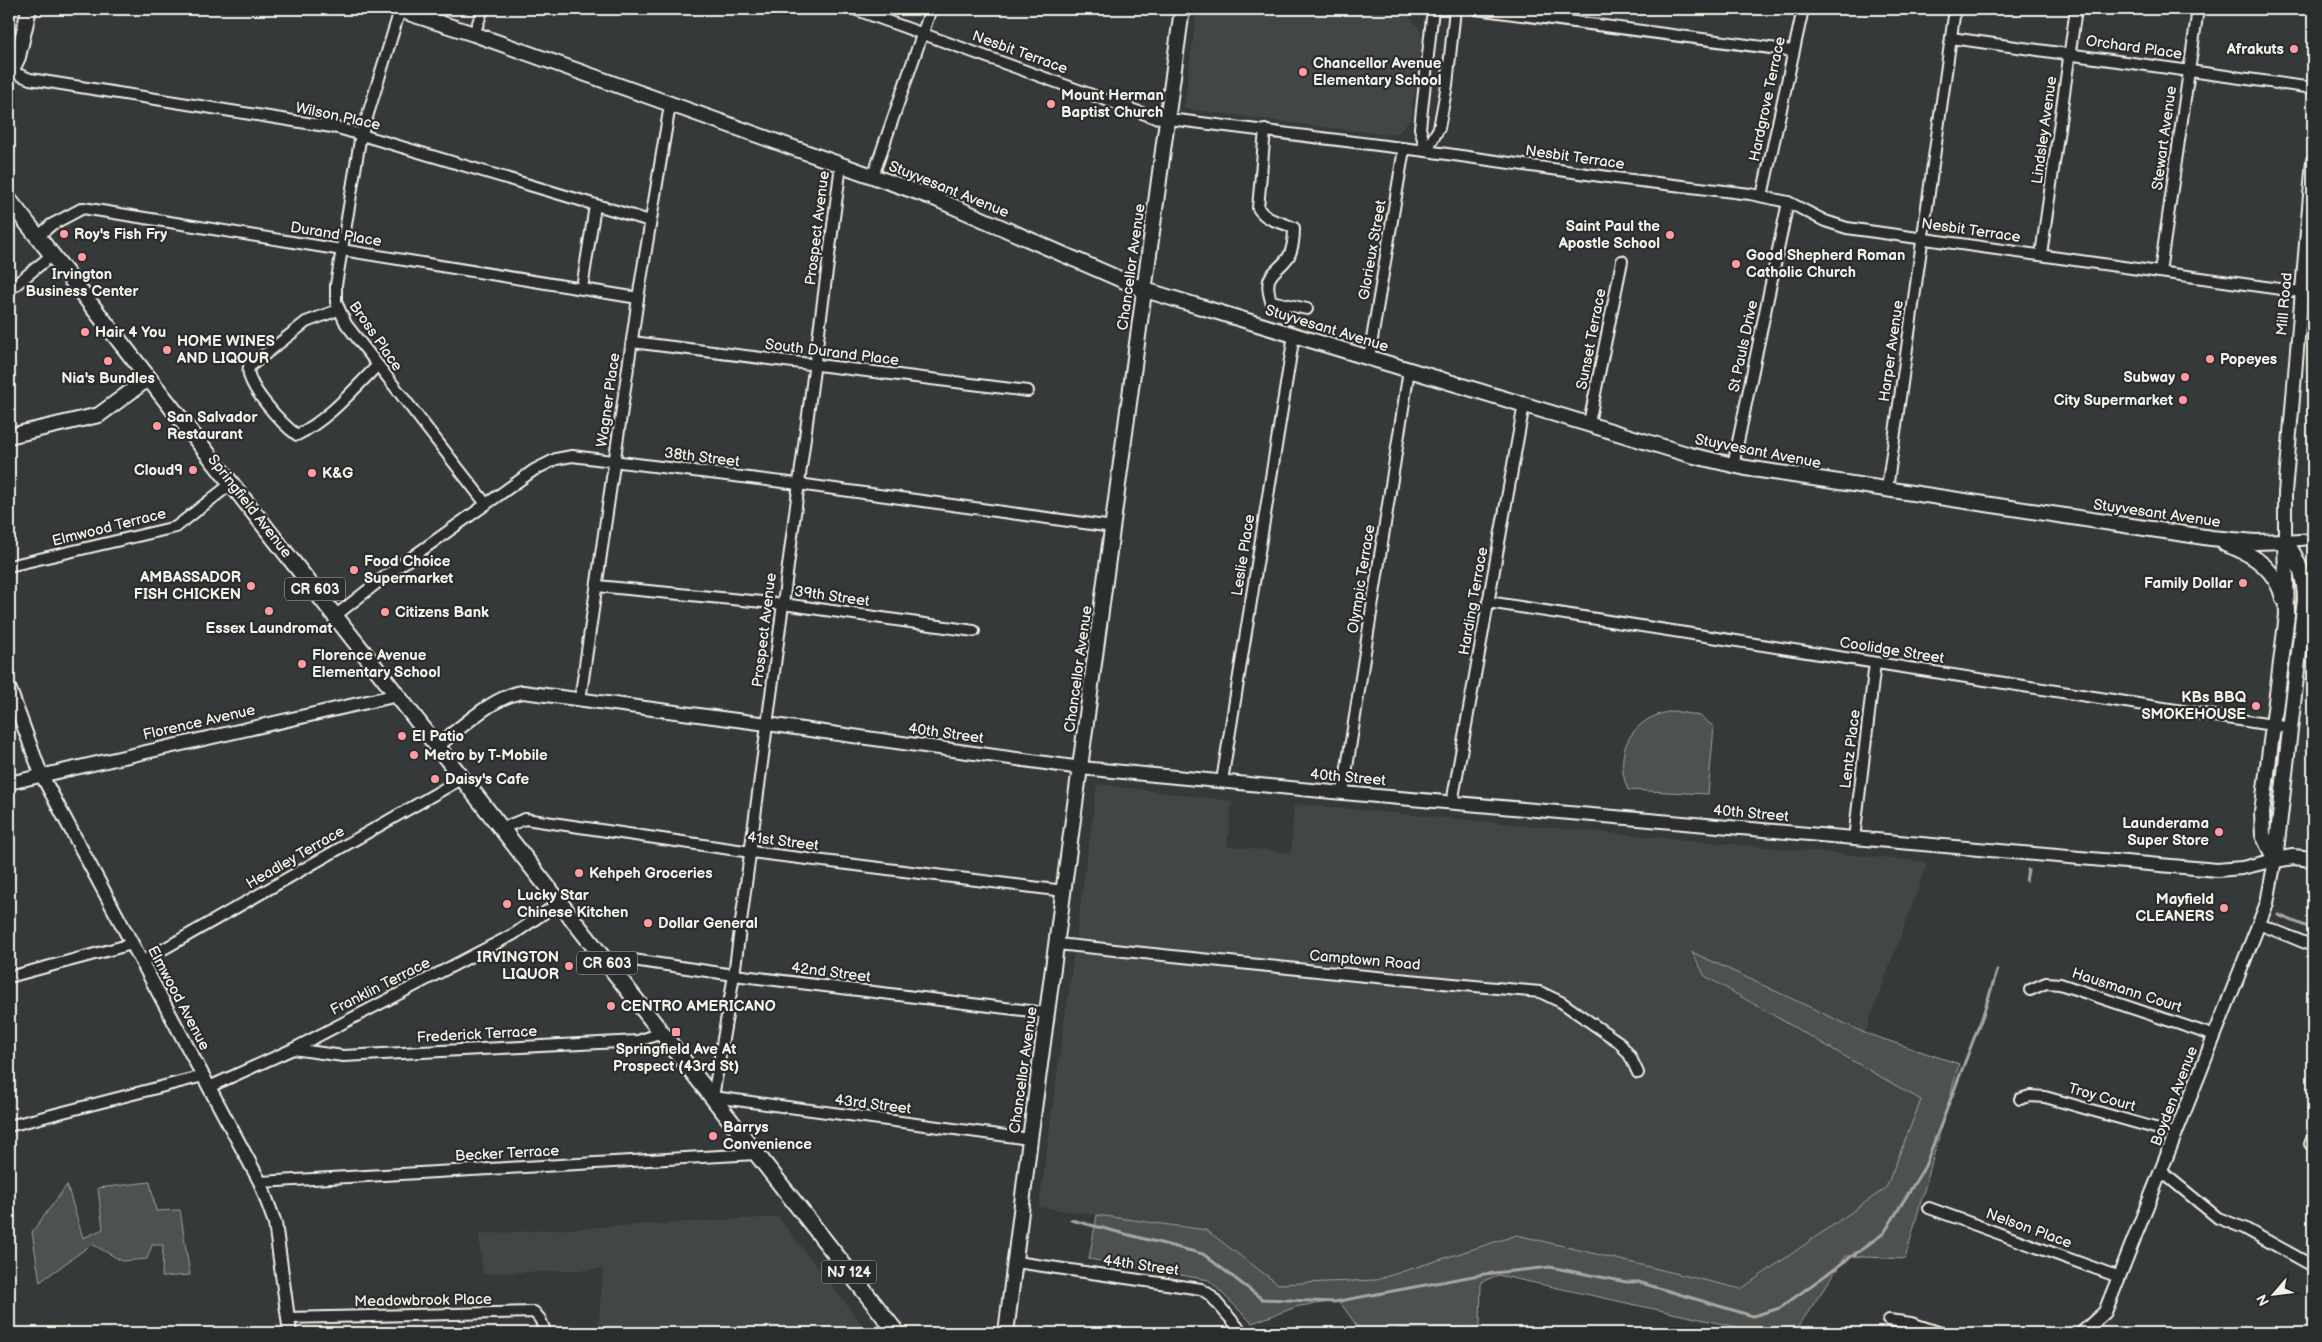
<svg xmlns="http://www.w3.org/2000/svg" width="2322" height="1342" font-family="'Balsamiq Sans',sans-serif">
	<rect width="100%" height="100%" fill="#363939"/>
	<filter id="ink" filterUnits="userSpaceOnUse"><feTurbulence type="fractalNoise" baseFrequency=".02" numOctaves="2"/><feDisplacementMap in="SourceGraphic" scale="10" xChannelSelector="R" yChannelSelector="G"/><feConvolveMatrix kernelMatrix="1 2 1 2 8 2 1 2 1" color-interpolation-filters="sRGB"/></filter>
	<g filter="url(#ink)">
		<g fill="#434645">
			<polygon points="1197,9 1364,9 1408,16 1418,27 1422,38 1411,118 1399,132 1387,135 1185,109 1184,107"/>
			<polygon points="1097,784 1232,801 1227,846 1291,853 1294,804 1928,862 1865,1033 1693,952 1705,976 1921,1100 1886,1188 1741,1289 1517,1235 1376,1280 1278,1284 1206,1230 1039,1207"/>
			<polygon points="778,1217 869,1333 598,1333 603,1269 483,1274 479,1234"/>
		</g>
		<g fill="#4e514f" stroke="#a1a19c">
			<path d="M1674 711 1700 716 1714 727 1708 794 1628 790C1612 752 1632 716 1674 711Z"/>
			<polygon points="1692,952 1865,1033 1959,1064 1905,1259 1846,1256 1794,1333 1764,1333 1498,1275 1481,1282 1480,1327 1402,1328 1391,1333 1362,1333 1339,1301 1299,1306 1252,1323 1209,1280 1089,1259 1097,1215 1206,1230 1278,1284 1376,1280 1517,1235 1741,1289 1886,1188 1921,1100 1705,976"/>
			<polygon points="150,1182 156,1211 180,1210 190,1275 162,1277 163,1245 152,1245 147,1259 122,1261 92,1244 40,1282 32,1232 67,1185 83,1238 103,1229 98,1188"/>
		</g>
		<g fill="none" stroke-linecap="round" stroke-linejoin="round">
			<g stroke="#a8a7a1" stroke-width="3">
				<polyline points="2026,881 2028,870"/>
				<polyline points="2278,915 2313,929"/>
				<polyline points="1071,1220 1203,1254 1262,1299 1334,1302 1484,1274 1550,1267 1626,1282 1638,1282 1753,1316 1780,1308 1884,1233 1925,1166 1983,1015 1997,971"/>
			</g>
			<g stroke="#f4f1e8" stroke-width="14">
				<g id="minor">
					<polyline points="854,9 1153,117 1426,151 1615,178 1750,194 1788,202 1825,221 1847,228 2301,292"/>
					<polyline points="1476,9 1793,51"/>
					<polyline points="400,10 360,140 336,285 336,302 346,324 486,504"/>
					<polyline points="474,34 483,9"/>
					<polyline points="1951,38 2313,88"/>
					<polyline points="12,72 30,79 338,128 650,221"/>
					<path d="M1265 130 1258 208C1267 222 1281 221 1294 228 1294 237 1293 248 1289 256 1277 274 1262 272 1271 301L1307 309"/>
					<polyline points="1426,151 1439,128 1447,85 1455,9"/>
					<polyline points="1426,151 1420,128 1433,9"/>
					<polyline points="841,165 734,975 713,1097 1030,1139"/>
					<polyline points="873,176 931,9"/>
					<polyline points="1762,196 1803,9"/>
					<polyline points="38,237 51,225 83,208 638,298"/>
					<polyline points="2041,255 2076,9"/>
					<polyline points="2160,272 2198,9"/>
					<polyline points="582,288 595,206"/>
					<polyline points="9,290 52,255"/>
					<path d="M338 310 306 322 249 367C244 384 283 425 297 435 328 420 353 390 377 366"/>
					<polyline points="632,342 1028,391"/>
					<polyline points="1369,357 1404,149"/>
					<polyline points="1589,423 1622,261"/>
					<polyline points="1733,466 1788,202"/>
					<polyline points="1887,489 1955,9"/>
					<polyline points="2285,541 2313,539"/>
					<polyline points="9,566 176,527 232,483"/>
					<polyline points="597,586 783,604 974,631"/>
					<polyline points="1488,602 2291,728"/>
					<polyline points="335,616 387,575 534,470 556,459 572,456 798,484 1113,527"/>
					<polyline points="580,700 638,298 670,105"/>
					<polyline points="1222,781 1294,335"/>
					<polyline points="1343,793 1409,370"/>
					<polyline points="1452,803 1524,404"/>
					<polyline points="502,828 525,819 751,852 1064,891"/>
					<polyline points="1854,839 1875,663"/>
					<polyline points="2259,924 2313,946"/>
					<polyline points="1057,944 1355,975 1540,992 1561,1002 1619,1042 1630,1056 1638,1073"/>
					<polyline points="141,962 463,778"/>
					<polyline points="613,969 633,960 734,975 1047,1013"/>
					<polyline points="9,977 132,944"/>
					<polyline points="2030,990 2046,983 2060,984 2215,1036"/>
					<polyline points="293,1049 343,1056 638,1041 662,1033"/>
					<polyline points="209,1087 293,1049 514,934 560,902"/>
					<polyline points="2020,1099 2030,1096 2045,1097 2176,1134"/>
					<polyline points="9,1126 203,1076"/>
					<polyline points="2310,1144 2313,1137"/>
					<polyline points="2162,1172 2218,1218 2244,1228 2313,1266"/>
					<polyline points="260,1182 756,1154"/>
					<polyline points="1929,1208 2119,1277"/>
					<polyline points="1016,1262 1201,1289 1210,1295 1243,1333"/>
					<polyline points="288,1318 534,1312 540,1319 546,1333"/>
					<polyline points="1889,1320 1911,1323 1941,1333"/>
				</g>
			</g>
			<g stroke="#f4f1e8" stroke-width="16">
				<g id="tertiary">
					<polyline points="2285,541 2285,493 2313,160"/>
					<polyline points="9,687 41,774 260,1182 275,1223 290,1333"/>
					<path d="M437 746C461 728 493 696 523 692L767 724 1081 768 1343 793 2217 870 2242 868 2275 860 2267 903 2105 1312 2082 1333"/>
					<polyline points="9,783 398,695"/>
				</g>
			</g>
			<g stroke="#f4f1e8" stroke-width="18">
				<g id="secondary">
					<polyline points="396,9 474,34 934,198 1145,290 1690,455 1746,468 2211,538 2255,542 2285,541"/>
					<polyline points="9,76 18,57 29,9"/>
					<polyline points="9,436 99,415 149,378"/>
					<path d="M2225 544C2252 553 2276 569 2283 598"/>
					<path d="M2275 860 2305 600C2305 577 2299 559 2285 541"/>
					<polyline points="2275,860 2263,835 2262,813 2287,615 2285,541"/>
					<polyline points="2275,860 2293,857 2313,859"/>
					<polyline points="1006,1333 1030,1139 1182,9"/>
				</g>
			</g>
			<g stroke="#f4f1e8" stroke-width="19">
				<polyline id="primary" points="9,200 897,1333"/>
			</g>
			<use href="#minor" stroke="#2a2d2e" stroke-width="10"/>
			<use href="#tertiary" stroke="#2a2d2e" stroke-width="12"/>
			<use href="#secondary" stroke="#2a2d2e" stroke-width="14"/>
			<use href="#primary" stroke="#2a2d2e" stroke-width="15"/>
		</g>
	</g>
	<g fill="#ff9aa2" stroke="#2a2d2e" stroke-width="2">
		<circle cx="2294" cy="49" r="5"/>
		<circle cx="1303" cy="72" r="5"/>
		<circle cx="1051" cy="104" r="5"/>
		<circle cx="64" cy="234" r="5"/>
		<circle cx="1670" cy="235" r="5"/>
		<circle cx="82" cy="257" r="5"/>
		<circle cx="1736" cy="264" r="5"/>
		<circle cx="85" cy="332" r="5"/>
		<circle cx="167" cy="350" r="5"/>
		<circle cx="2210" cy="359" r="5"/>
		<circle cx="108" cy="361" r="5"/>
		<circle cx="2185" cy="377" r="5"/>
		<circle cx="2183" cy="400" r="5"/>
		<circle cx="157" cy="426" r="5"/>
		<circle cx="193" cy="470" r="5"/>
		<circle cx="312" cy="473" r="5"/>
		<circle cx="354" cy="570" r="5"/>
		<circle cx="2243" cy="583" r="5"/>
		<circle cx="251" cy="586" r="5"/>
		<circle cx="269" cy="611" r="5"/>
		<circle cx="385" cy="612" r="5"/>
		<circle cx="302" cy="664" r="5"/>
		<circle cx="2256" cy="706" r="5"/>
		<circle cx="402" cy="736" r="5"/>
		<circle cx="414" cy="755" r="5"/>
		<circle cx="435" cy="779" r="5"/>
		<circle cx="2219" cy="832" r="5"/>
		<circle cx="579" cy="873" r="5"/>
		<circle cx="507" cy="904" r="5"/>
		<circle cx="2224" cy="908" r="5"/>
		<circle cx="648" cy="923" r="5"/>
		<circle cx="569" cy="966" r="5"/>
		<circle cx="611" cy="1006" r="5"/>
		<rect x="671" y="1027" width="10" height="10" rx="2.5"/>
		<circle cx="713" cy="1136" r="5"/>
	</g>
	<g text-anchor="middle" stroke-width="4.5" stroke-linejoin="round" paint-order="stroke">
		<g fill="#2a2d2e" stroke="#b7b6b0" stroke-width="1">
			<rect x="285" y="577.5" width="60" height="23" rx="4"/>
			<rect x="577" y="951.5" width="60" height="23" rx="4"/>
			<rect x="821.5" y="1260.5" width="55" height="23" rx="4"/>
		</g>
		<g font-size="14" font-weight="bold" fill="#f4f1e8">
			<text x="315" y="594">CR 603</text>
			<text x="607" y="968">CR 603</text>
			<text x="849" y="1277">NJ 124</text>
		</g>
		<g font-size="15" fill="#f4f1e8" stroke="#2a2d2e">
			<text transform="translate(2134 47) rotate(8)" y="5">Orchard Place</text>
			<text transform="translate(1020 52) rotate(20)" y="5">Nesbit Terrace</text>
			<text transform="translate(1767 99) rotate(-78)" y="5">Hardgrove Terrace</text>
			<text transform="translate(338 116) rotate(12)" y="5">Wilson Place</text>
			<text transform="translate(2044 130) rotate(-82)" y="5">Lindsley Avenue</text>
			<text transform="translate(2164 138) rotate(-82)" y="5">Stewart Avenue</text>
			<text transform="translate(1575 157) rotate(8)" y="5">Nesbit Terrace</text>
			<text transform="translate(949 189) rotate(22)" y="5">Stuyvesant Avenue</text>
			<text transform="translate(817 228) rotate(-83)" y="5">Prospect Avenue</text>
			<text transform="translate(1971 230) rotate(8)" y="5">Nesbit Terrace</text>
			<text transform="translate(336 234) rotate(9)" y="5">Durand Place</text>
			<text transform="translate(1372 250) rotate(-80)" y="5">Glorieux Street</text>
			<text transform="translate(1131 267) rotate(-82)" y="5">Chancellor Avenue</text>
			<text transform="translate(2284 304) rotate(-85)" y="5">Mill Road</text>
			<text transform="translate(1327 328) rotate(17)" y="5">Stuyvesant Avenue</text>
			<text transform="translate(376 336) rotate(55)" y="5">Bross Place</text>
			<text transform="translate(1591 339) rotate(-79)" y="5">Sunset Terrace</text>
			<text transform="translate(1743 346) rotate(-78)" y="5">St Pauls Drive</text>
			<text transform="translate(1891 351) rotate(-82)" y="5">Harper Avenue</text>
			<text transform="translate(832 352) rotate(7)" y="5">South Durand Place</text>
			<text transform="translate(608 400) rotate(-82)" y="5">Wagner Place</text>
			<text transform="translate(1758 451) rotate(11)" y="5">Stuyvesant Avenue</text>
			<text transform="translate(702 457) rotate(7)" y="5">38th Street</text>
			<text transform="translate(250 506) rotate(52)" y="5">Springfield Avenue</text>
			<text transform="translate(2157 513) rotate(8)" y="5">Stuyvesant Avenue</text>
			<text transform="translate(109 527) rotate(-14)" y="5">Elmwood Terrace</text>
			<text transform="translate(1243 555) rotate(-81)" y="5">Leslie Place</text>
			<text transform="translate(1361 579) rotate(-81)" y="5">Olympic Terrace</text>
			<text transform="translate(832 596) rotate(8)" y="5">39th Street</text>
			<text transform="translate(1473 601) rotate(-80)" y="5">Harding Terrace</text>
			<text transform="translate(764 630) rotate(-83)" y="5">Prospect Avenue</text>
			<text transform="translate(1892 650) rotate(9)" y="5">Coolidge Street</text>
			<text transform="translate(1078 669) rotate(-82)" y="5">Chancellor Avenue</text>
			<text transform="translate(199 722) rotate(-13)" y="5">Florence Avenue</text>
			<text transform="translate(946 733) rotate(8)" y="5">40th Street</text>
			<text transform="translate(1850 749) rotate(-83)" y="5">Lentz Place</text>
			<text transform="translate(1348 777) rotate(5)" y="5">40th Street</text>
			<text transform="translate(1751 813) rotate(5)" y="5">40th Street</text>
			<text transform="translate(783 841) rotate(7)" y="5">41st Street</text>
			<text transform="translate(295 857) rotate(-30)" y="5">Headley Terrace</text>
			<text transform="translate(1365 960) rotate(5)" y="5">Camptown Road</text>
			<text transform="translate(831 972) rotate(7)" y="5">42nd Street</text>
			<text transform="translate(380 986) rotate(-27)" y="5">Franklin Terrace</text>
			<text transform="translate(2127 990) rotate(18)" y="5">Hausmann Court</text>
			<text transform="translate(179 998) rotate(62)" y="5">Elmwood Avenue</text>
			<text transform="translate(477 1034) rotate(-3)" y="5">Frederick Terrace</text>
			<text transform="translate(1023 1070) rotate(-82)" y="5">Chancellor Avenue</text>
			<text transform="translate(2174 1096) rotate(-69)" y="5">Boyden Avenue</text>
			<text transform="translate(2102 1097) rotate(16)" y="5">Troy Court</text>
			<text transform="translate(873 1104) rotate(7)" y="5">43rd Street</text>
			<text transform="translate(507 1153) rotate(-3)" y="5">Becker Terrace</text>
			<text transform="translate(2029 1228) rotate(20)" y="5">Nelson Place</text>
			<text transform="translate(1141 1265) rotate(8)" y="5">44th Street</text>
			<text transform="translate(423 1300) rotate(-1)" y="5">Meadowbrook Place</text>
		</g>
		<g font-size="15" font-weight="bold" fill="#f4f1e8" stroke="#2a2d2e" text-anchor="start">
			<text x="2284" y="54" text-anchor="end">Afrakuts</text>
			<text x="1313" y="68">Chancellor Avenue<tspan x="1313" dy="17">Elementary School</tspan></text>
			<text x="1061" y="100">Mount Herman<tspan x="1061" dy="17">Baptist Church</tspan></text>
			<text x="1660" y="231" text-anchor="end">Saint Paul the<tspan x="1660" dy="17">Apostle School</tspan></text>
			<text x="74" y="239">Roy's Fish Fry</text>
			<text x="1746" y="260">Good Shepherd Roman<tspan x="1746" dy="17">Catholic Church</tspan></text>
			<text x="82" y="279" text-anchor="middle">Irvington<tspan x="82" dy="17">Business Center</tspan></text>
			<text x="95" y="337">Hair 4 You</text>
			<text x="177" y="346">HOME WINES<tspan x="177" dy="17">AND LIQOUR</tspan></text>
			<text x="2220" y="364">Popeyes</text>
			<text x="2175" y="382" text-anchor="end">Subway</text>
			<text x="108" y="383" text-anchor="middle">Nia's Bundles</text>
			<text x="2173" y="405" text-anchor="end">City Supermarket</text>
			<text x="167" y="422">San Salvador<tspan x="167" dy="17">Restaurant</tspan></text>
			<text x="183" y="475" text-anchor="end">Cloud9</text>
			<text x="322" y="478">K&amp;G</text>
			<text x="364" y="566">Food Choice<tspan x="364" dy="17">Supermarket</tspan></text>
			<text x="241" y="582" text-anchor="end">AMBASSADOR<tspan x="241" dy="17">FISH CHICKEN</tspan></text>
			<text x="2233" y="588" text-anchor="end">Family Dollar</text>
			<text x="395" y="617">Citizens Bank</text>
			<text x="269" y="633" text-anchor="middle">Essex Laundromat</text>
			<text x="312" y="660">Florence Avenue<tspan x="312" dy="17">Elementary School</tspan></text>
			<text x="2246" y="702" text-anchor="end">KBs BBQ<tspan x="2246" dy="17">SMOKEHOUSE</tspan></text>
			<text x="412" y="741">El Patio</text>
			<text x="424" y="760">Metro by T-Mobile</text>
			<text x="445" y="784">Daisy's Cafe</text>
			<text x="2209" y="828" text-anchor="end">Launderama<tspan x="2209" dy="17">Super Store</tspan></text>
			<text x="589" y="878">Kehpeh Groceries</text>
			<text x="517" y="900">Lucky Star<tspan x="517" dy="17">Chinese Kitchen</tspan></text>
			<text x="2214" y="904" text-anchor="end">Mayfield<tspan x="2214" dy="17">CLEANERS</tspan></text>
			<text x="658" y="928">Dollar General</text>
			<text x="559" y="962" text-anchor="end">IRVINGTON<tspan x="559" dy="17">LIQUOR</tspan></text>
			<text x="621" y="1011">CENTRO AMERICANO</text>
			<text x="676" y="1054" text-anchor="middle">Springfield Ave At<tspan x="676" dy="17">Prospect (43rd St)</tspan></text>
			<text x="723" y="1132">Barrys<tspan x="723" dy="17">Convenience</tspan></text>
		</g>
	</g>
	<rect width="2322" height="1342" fill="none" stroke="#2a2d2e" stroke-width="30"/>
	<rect x="15" y="15" width="2292" height="1312" fill="none" stroke="#f4f1e8" stroke-width="2" filter="url(#ink)"/>
	<g transform="translate(2274 1294) rotate(242)" stroke="#2a2d2e" stroke-width="4" paint-order="stroke">
	<path d="M0-4L9 19L0 12L-9 19Z" fill="#f4f1e8"/>
	<text y="-8" font-size="14" font-weight="bold" text-anchor="middle" fill="#f4f1e8">N</text>
	</g>
</svg>
